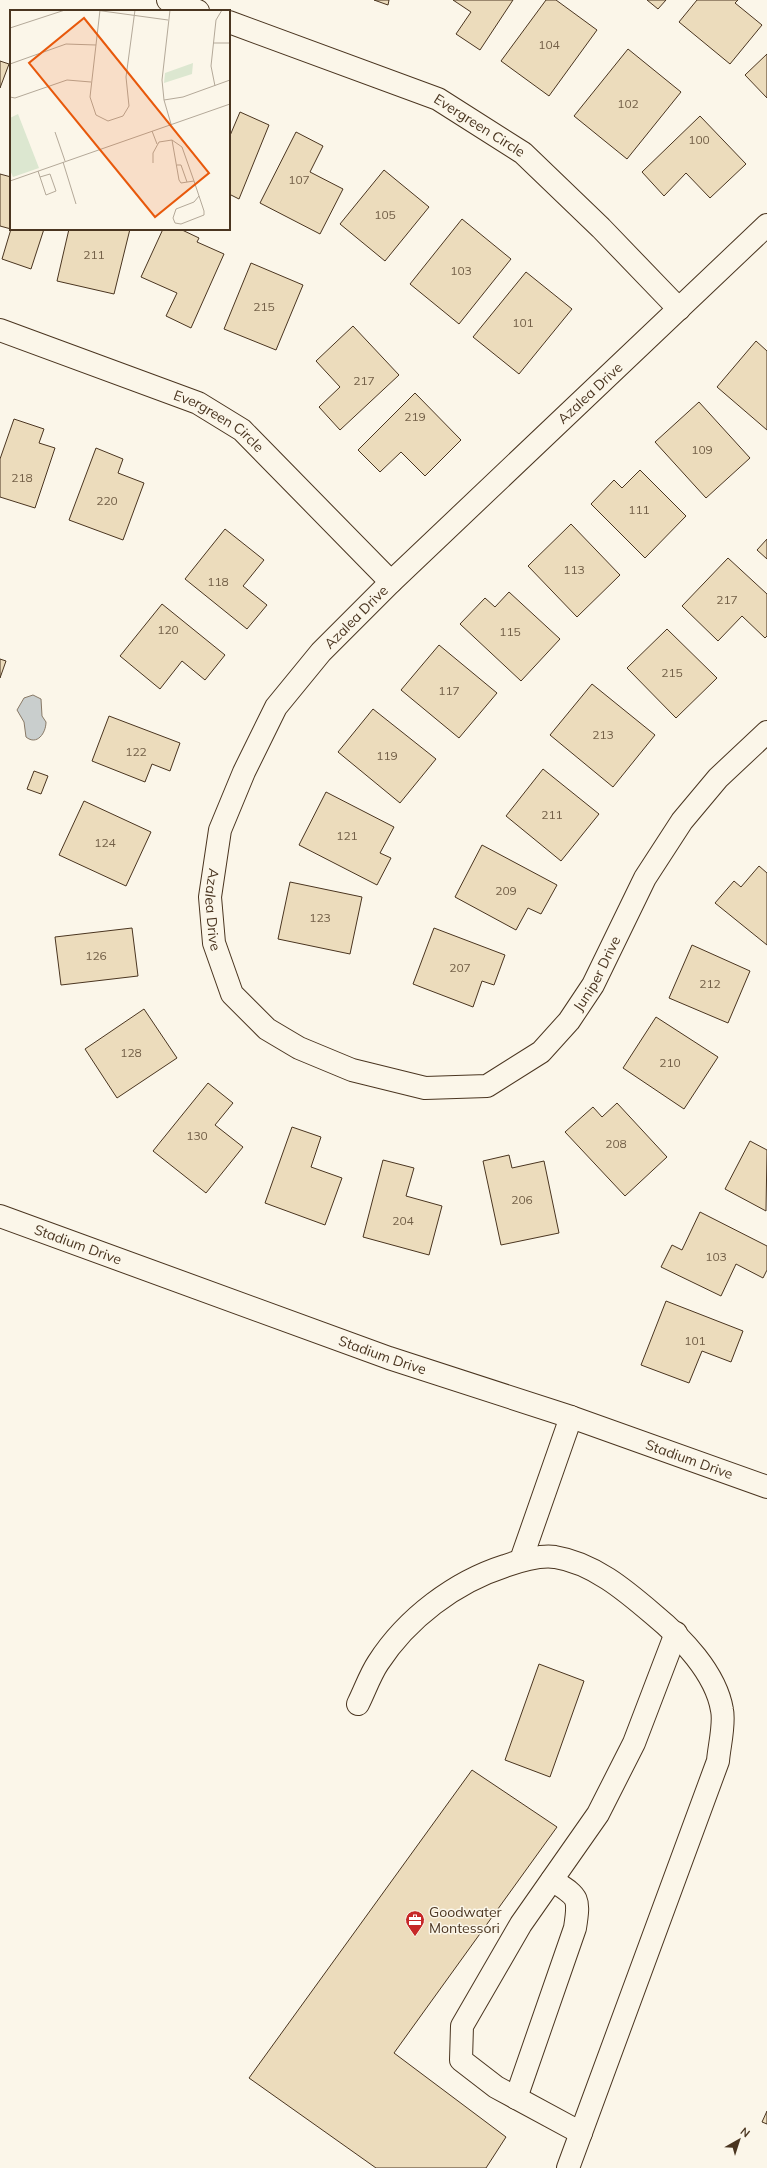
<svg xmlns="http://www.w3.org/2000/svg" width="767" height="2168" font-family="Mulish,sans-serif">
	<rect width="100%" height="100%" fill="#fbf6e9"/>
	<path fill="#c9cecd" stroke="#887966" d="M33 695 41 699 42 716 46 722C46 733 37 746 26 737L24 722 17 710 24 698Z"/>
	<g fill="#ecdcbc" stroke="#4a3520">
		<polygon points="374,0 389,0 388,5"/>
		<polygon points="453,0 513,0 480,50 456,34 471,12"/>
		<polygon points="546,0 556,0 597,30 549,96 501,61"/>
		<polygon points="647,0 666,0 658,9"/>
		<polygon points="697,0 738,0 735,3 762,25 730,64 679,22"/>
		<polygon points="628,49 681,92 627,159 574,116"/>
		<polygon points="767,54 767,98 745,75"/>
		<polygon points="0,61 9,64 0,88"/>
		<polygon points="240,112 269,125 239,199 229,194 229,138"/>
		<polygon points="700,116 746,164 710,198 686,173 664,196 642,172"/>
		<polygon points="296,132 323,146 310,172 343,189 320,234 260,203"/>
		<polygon points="384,170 429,207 385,261 340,224"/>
		<polygon points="0,174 11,177 11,229 44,229 31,269 2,259 11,229 0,226"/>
		<polygon points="462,219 511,259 459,324 410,284"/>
		<polygon points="69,229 130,229 114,294 57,281"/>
		<polygon points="163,229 180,229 199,238 197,242 224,254 191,328 166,316 177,293 141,277"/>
		<polygon points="251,263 303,285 276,350 224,329"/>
		<polygon points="526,272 572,309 519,374 473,337"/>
		<polygon points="353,326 399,375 340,430 319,407 340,387 316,361"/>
		<polygon points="756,341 767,351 767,430 717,387"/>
		<polygon points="415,393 461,440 425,476 401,452 380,472 358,450"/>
		<polygon points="699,402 750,458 706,498 655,442"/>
		<polygon points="14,419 44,429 39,443 55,448 35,508 0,497 0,459"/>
		<polygon points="96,448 123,459 118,473 144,483 123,540 69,520"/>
		<polygon points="640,470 686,516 645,558 591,504 614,480 622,488"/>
		<polygon points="571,524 620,575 577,617 528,566"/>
		<polygon points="225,529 264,560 243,586 267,605 247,629 185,579"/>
		<polygon points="767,539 767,559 757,550"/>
		<polygon points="728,558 767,594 767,636 765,638 742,616 718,641 682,606"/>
		<polygon points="509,592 560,639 521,681 460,624 485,598 495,607"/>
		<polygon points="162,604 225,655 205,680 182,661 160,689 120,656"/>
		<polygon points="667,629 717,678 676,718 627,668"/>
		<polygon points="439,645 497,693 459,738 401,690"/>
		<polygon points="0,659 6,661 0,678"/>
		<polygon points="592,684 655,735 613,787 550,735"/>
		<polygon points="373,709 436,759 400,803 338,752"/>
		<polygon points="109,716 180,743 170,771 152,764 145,782 92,761"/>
		<polygon points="543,769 599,814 561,861 506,816"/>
		<polygon points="34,771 48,776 41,794 27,789"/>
		<polygon points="326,792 394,827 380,853 391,858 377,885 299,845"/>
		<polygon points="84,801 151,832 126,886 59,855"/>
		<polygon points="482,845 557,885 541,914 528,908 516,930 455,897"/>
		<polygon points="759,866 767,873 767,945 715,903 734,881 741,887"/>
		<polygon points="290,882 362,897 350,954 278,939"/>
		<polygon points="132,928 138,976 61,985 55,937"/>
		<polygon points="434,928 505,955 494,985 482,981 473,1007 413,984"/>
		<polygon points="692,945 750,971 728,1023 669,998"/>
		<polygon points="144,1009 177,1058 117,1098 85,1049"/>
		<polygon points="656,1017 718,1057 684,1109 623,1068"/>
		<polygon points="208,1083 233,1103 215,1125 243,1147 206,1193 153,1151"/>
		<polygon points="617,1103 667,1157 625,1196 565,1132 593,1107 602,1117"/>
		<polygon points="292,1127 321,1137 311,1167 342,1178 325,1225 265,1203"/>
		<polygon points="750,1141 767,1150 766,1211 725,1189"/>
		<polygon points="509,1155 512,1168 544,1161 559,1233 501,1245 483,1161"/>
		<polygon points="383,1160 414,1168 406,1196 442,1206 429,1255 363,1237"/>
		<polygon points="700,1212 767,1246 767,1270 763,1278 736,1264 721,1296 661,1267 672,1245 682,1250"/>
		<polygon points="666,1301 743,1331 731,1362 702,1351 689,1383 641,1365"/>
		<polygon points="539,1664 584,1681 550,1777 505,1760"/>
		<polygon points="472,1770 557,1827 394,2053 506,2137 486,2168 376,2168 249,2078"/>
		<polygon points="767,2111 767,2124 762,2122"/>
	</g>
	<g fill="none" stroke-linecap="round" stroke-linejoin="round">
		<g stroke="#4a3520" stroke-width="24">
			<g id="minor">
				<polyline points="168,0 198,11"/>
				<path id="s1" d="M229 22 438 99 523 153 601 228 679 309"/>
				<path id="s2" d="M767 225 391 582 321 652 276 707 244 772 220 830 210 897 214 943 232 994 267 1029 299 1048 352 1070 425 1088 487 1086 541 1052 569 1021 593 985 645 878 682 821 718 778 767 732"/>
				<path id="s3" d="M0 330 198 403 242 430 391 582"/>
				<path id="s4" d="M0 1216 389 1358 571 1417 767 1487"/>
				<polyline points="521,1560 571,1417"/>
				<path d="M358 1704C365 1690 370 1675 378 1663 407 1618 455 1582 505 1566 519 1561 540 1555 555 1557 593 1563 625 1590 653 1614 681 1637 716 1673 722 1710 725 1724 719 1747 718 1761L568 2168"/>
				<path d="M516 2098 575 1928C580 1896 578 1897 552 1880"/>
				<polyline points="581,2133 496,2087 461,2060 462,2026 521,1924 598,1814 634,1743 676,1633"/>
			</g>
		</g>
		<use href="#minor" stroke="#fbf6e9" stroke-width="22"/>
	</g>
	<defs>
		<g id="office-pin" transform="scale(1)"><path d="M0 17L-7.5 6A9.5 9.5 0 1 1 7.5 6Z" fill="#c62828" stroke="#fbf6e9"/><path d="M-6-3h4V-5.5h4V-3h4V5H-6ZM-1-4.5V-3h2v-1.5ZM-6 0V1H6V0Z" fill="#fff"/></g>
	</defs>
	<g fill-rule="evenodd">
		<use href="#office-pin" x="415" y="1920"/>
	</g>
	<g text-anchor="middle" stroke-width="3" stroke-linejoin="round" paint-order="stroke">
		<g font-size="12" fill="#725f47">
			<text x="549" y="49">104</text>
			<text x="628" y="108">102</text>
			<text x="699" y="144">100</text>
			<text x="299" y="184">107</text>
			<text x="385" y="219">105</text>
			<text x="94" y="259">211</text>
			<text x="461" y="275">103</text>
			<text x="264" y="311">215</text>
			<text x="523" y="327">101</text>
			<text x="364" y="385">217</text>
			<text x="415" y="421">219</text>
			<text x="702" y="454">109</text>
			<text x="22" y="482">218</text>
			<text x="107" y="505">220</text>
			<text x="639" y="514">111</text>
			<text x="574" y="574">113</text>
			<text x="218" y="586">118</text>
			<text x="727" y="604">217</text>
			<text x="168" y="634">120</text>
			<text x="510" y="636">115</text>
			<text x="672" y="677">215</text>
			<text x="449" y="695">117</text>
			<text x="603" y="739">213</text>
			<text x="136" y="756">122</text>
			<text x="387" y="760">119</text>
			<text x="552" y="819">211</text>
			<text x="347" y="840">121</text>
			<text x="105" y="847">124</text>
			<text x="506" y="895">209</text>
			<text x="320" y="922">123</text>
			<text x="96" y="960">126</text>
			<text x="460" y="972">207</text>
			<text x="710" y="988">212</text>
			<text x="131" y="1057">128</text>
			<text x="670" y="1067">210</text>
			<text x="197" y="1140">130</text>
			<text x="616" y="1148">208</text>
			<text x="522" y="1204">206</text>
			<text x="403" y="1225">204</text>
			<text x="716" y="1261">103</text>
			<text x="695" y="1345">101</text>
		</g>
		<g font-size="14" fill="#4a3520" stroke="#fbf6e9">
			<text dy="5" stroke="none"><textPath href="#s1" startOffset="272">Evergreen Circle</textPath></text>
			<text transform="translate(590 393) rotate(-43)" y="5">Azalea Drive</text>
			<text dy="5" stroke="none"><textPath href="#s3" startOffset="238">Evergreen Circle</textPath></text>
			<text transform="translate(356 617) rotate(-45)" y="5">Azalea Drive</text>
			<text dy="5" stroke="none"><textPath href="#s2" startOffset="904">Azalea Drive</textPath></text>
			<text dy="5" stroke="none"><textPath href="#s2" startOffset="1434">Juniper Drive</textPath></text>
			<text dy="5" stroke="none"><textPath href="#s4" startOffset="83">Stadium Drive</textPath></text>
			<text dy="5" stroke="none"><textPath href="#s4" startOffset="407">Stadium Drive</textPath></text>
			<text dy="5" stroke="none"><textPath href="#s4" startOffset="731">Stadium Drive</textPath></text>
		</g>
		<g font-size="14" fill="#4a3520" stroke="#fbf6e9" text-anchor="start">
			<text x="429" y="1917">Goodwater<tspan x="429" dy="16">Montessori</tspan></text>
		</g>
	</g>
	<g transform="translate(10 10)">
		<rect width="220" height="220" fill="#fbf6e9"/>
		<path d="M183 53 182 64 154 73 155 63ZM8 104 29 158 3 167 0 160V108Z" fill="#dce7d0"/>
		<path fill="none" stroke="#b4a999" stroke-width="1" d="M85 0 158 10M90 0 80 87 86 105 98 111 113 106 119 96 116 67 125 0M160 0 152 70 154 90 161 114M0 18 55 0M203 33H220M0 54 56 34 86 35M205 76 201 56 206 10 212 0M0 87 5 88 57 70 81 72M154 90 173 87 220 70M142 121 147 134M45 122 55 151M162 130 169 170 171 173 184 171M53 152 66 194M143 153V143L149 132 162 130 172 137 184 171 194 201V205L171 214 165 213 163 208 166 199 184 192 189 186M167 155H171L177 172M28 161 36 185 46 181 40 164 30 167M0 171 220 94"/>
		<path fill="#e8590c" fill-opacity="0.15" stroke="#e8590c" stroke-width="2" d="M74 8 199 163 145 207 19 53Z"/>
		<rect width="220" height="220" fill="none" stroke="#4a3520" stroke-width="2"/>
	</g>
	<g transform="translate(739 2140) rotate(39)" stroke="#fbf6e9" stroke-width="3" paint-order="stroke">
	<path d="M0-3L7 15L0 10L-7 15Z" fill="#4a3520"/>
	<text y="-6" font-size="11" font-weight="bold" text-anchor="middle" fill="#4a3520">N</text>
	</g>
</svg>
